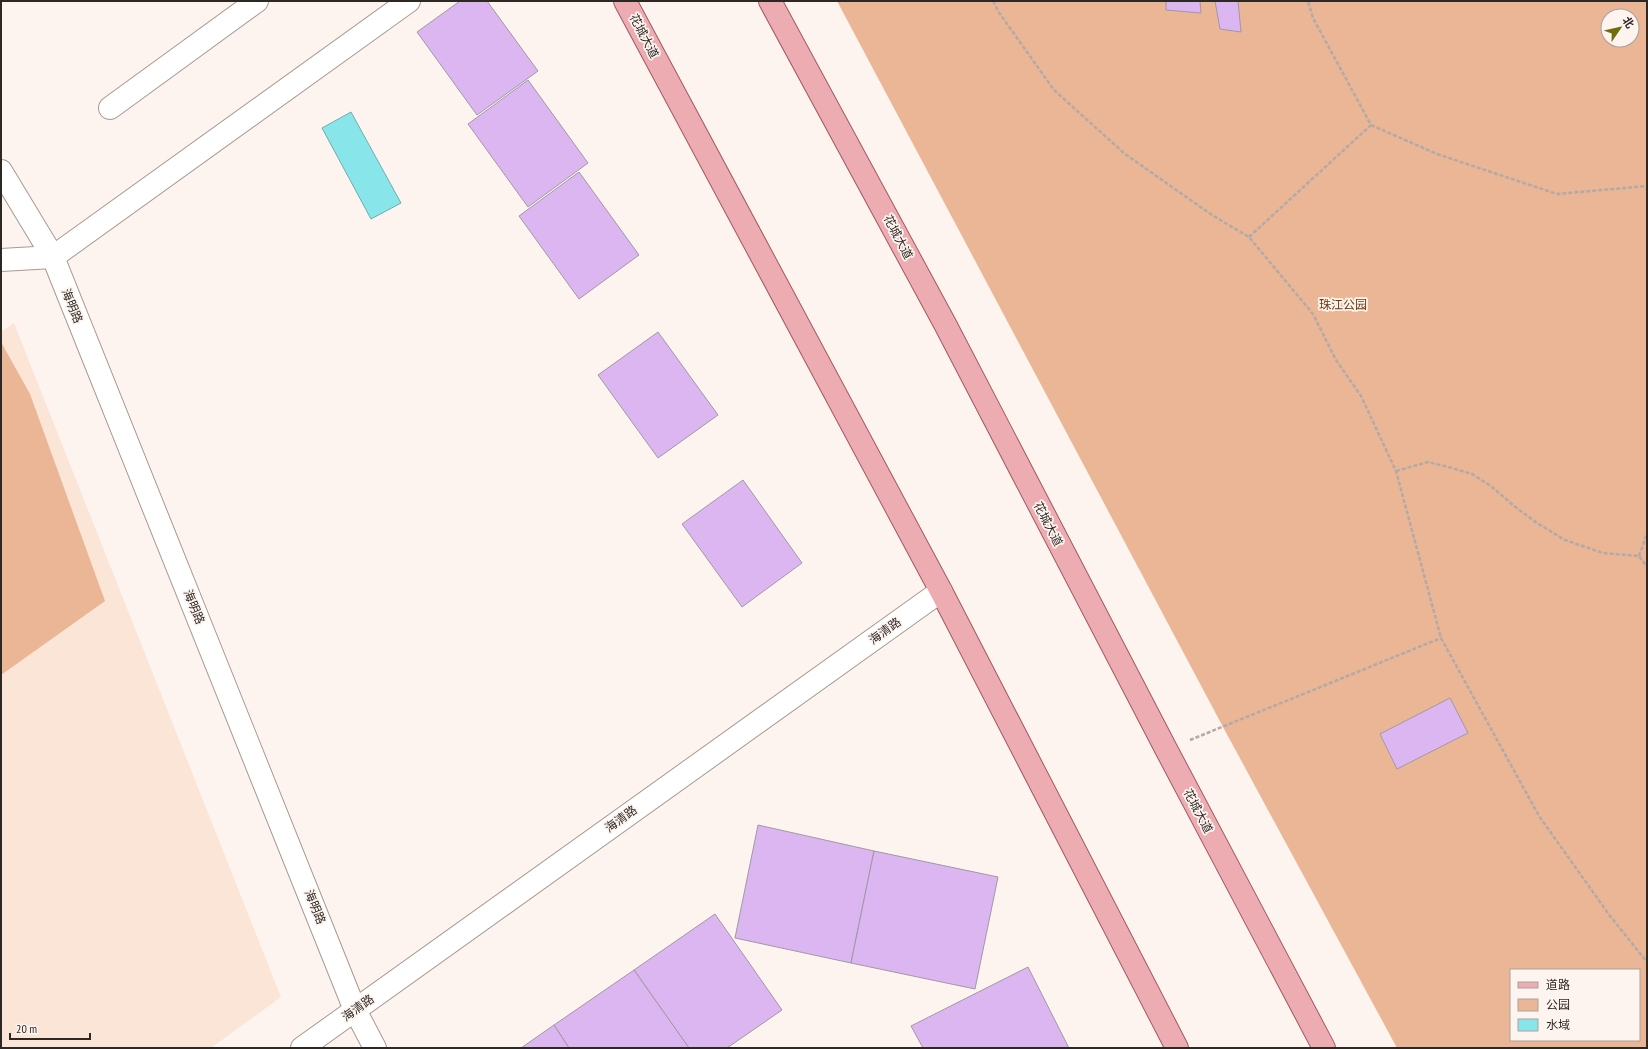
<svg xmlns="http://www.w3.org/2000/svg" width="1648" height="1049" font-family="'PT Sans Narrow','Noto Sans SC',sans-serif">
	<rect width="100%" height="100%" fill="#fdf4ef"/>
	<polygon fill="#fae5d7" points="14,323 281,997 211,1048 1,1048 1,332"/>
	<g fill="#eab696" fill-rule="evenodd">
		<path d="M837 1H1647V1048H1397L1223 727ZM1608 16H1632V40H1608ZM1511 970H1639V1040H1511Z"/>
		<polygon points="1,342 30,394 105,601 1,675"/>
	</g>
	<polygon fill="#88e6eb" stroke="#6dadb0" points="351,112 401,203 371,219 322,128"/>
	<g fill="#dcb6f0" stroke="#a098a5">
		<polygon points="460,1 487,1 538,71 477,115 417,32"/>
		<polygon points="1166,1 1200,1 1201,13 1166,10"/>
		<polygon points="1215,1 1238,1 1241,32 1220,29"/>
		<polygon points="528,80 588,163 528,207 468,124"/>
		<polygon points="579,172 639,255 579,299 519,216"/>
		<polygon points="658,332 718,415 658,458 598,375"/>
		<polygon points="743,480 802,563 742,607 682,524"/>
		<polygon points="1450,698 1468,733 1397,769 1380,734"/>
		<polygon points="758,825 874,851 851,963 735,938"/>
		<polygon points="874,851 998,877 975,989 851,963"/>
		<polygon points="715,914 782,1010 727,1048 689,1048 634,970"/>
		<polygon points="1028,967 1069,1048 923,1048 911,1026"/>
		<polygon points="634,970 689,1048 569,1048 554,1025"/>
		<polygon points="554,1025 569,1048 521,1048"/>
	</g>
	<g fill="none" stroke-linecap="round" stroke-linejoin="round">
		<g stroke="#a79a92" stroke-width="24">
			<g id="minor">
				<polyline points="110,108 257,1"/>
				<polyline points="1,171 53,257 355,1010 375,1048"/>
				<polyline points="1,260 53,257 409,1"/>
				<polyline points="302,1048 941,591"/>
			</g>
		</g>
		<g stroke="#a2595f" stroke-width="24">
			<g id="major">
				<polyline points="625,1 941,591 1177,1048"/>
				<polyline points="770,1 945,324 1166,749 1324,1048"/>
			</g>
		</g>
		<g stroke="#b2aaa6" stroke-width="2.5" stroke-dasharray="4 2" stroke-linecap="butt">
			<polyline points="993,1 1000,14 1054,90 1125,154 1212,215 1249,237 1313,314 1336,360 1361,396 1396,471 1441,638 1539,816 1610,916 1647,962"/>
			<polyline points="1371,125 1437,154 1557,194 1647,186"/>
			<polyline points="1249,237 1371,125 1313,18 1308,1"/>
			<polyline points="1396,471 1428,462 1448,467 1472,474 1491,486 1514,506 1537,523 1565,540 1603,553 1639,556 1647,567"/>
			<polyline points="1639,556 1647,534"/>
			<polyline points="1190,740 1441,638"/>
		</g>
		<use href="#minor" stroke="#fff" stroke-width="22"/>
		<use href="#major" stroke="#edabb2" stroke-width="22"/>
	</g>
	<g text-anchor="middle" stroke-width="3.5" stroke-linejoin="round" paint-order="stroke">
		<g font-size="12" fill="#2e2825" stroke="#fdf4ef">
			<text transform="translate(644 36) rotate(62)" y="4">花城大道</text>
			<text transform="translate(898 237) rotate(62)" y="4">花城大道</text>
			<text transform="translate(72 306) rotate(68)" y="4">海明路</text>
			<text transform="translate(1048 524) rotate(63)" y="4">花城大道</text>
			<text transform="translate(194 607) rotate(68)" y="4">海明路</text>
			<text transform="translate(885 631) rotate(-36)" y="4">海清路</text>
			<text transform="translate(1198 811) rotate(62)" y="4">花城大道</text>
			<text transform="translate(621 819) rotate(-36)" y="4">海清路</text>
			<text transform="translate(315 907) rotate(68)" y="4">海明路</text>
			<text transform="translate(358 1008) rotate(-36)" y="4">海清路</text>
		</g>
		<g font-size="12" fill="#6f3709" stroke="#fdf4ef">
			<text x="1343" y="309">珠江公园</text>
		</g>
	</g>
	<rect width="1648" height="1049" fill="none" stroke="#2e2825" stroke-width="4"/>
	<rect x="1510" y="969" width="130" height="72" fill="#fdf4ef" stroke="#aaa29e"/>
	<rect x="1518" y="982" width="20" height="6" fill="#edabb2" stroke="#aaa29e"/>
	<text x="1546" y="989" font-size="12" fill="#2e2825">道路</text>
	<rect x="1518" y="999" width="20" height="12" fill="#eab696" stroke="#aaa29e"/>
	<text x="1546" y="1009" font-size="12" fill="#2e2825">公园</text>
	<rect x="1518" y="1019" width="20" height="12" fill="#88e6eb" stroke="#aaa29e"/>
	<text x="1546" y="1029" font-size="12" fill="#2e2825">水域</text>
	<g transform="translate(1620 28) rotate(56)"><circle r="19" fill="#fdf4ef" stroke="#aaa29e"/>
	<path d="M0-3L7 15L0 10L-7 15Z" fill="#6e6e11"/>
	<text y="-6" font-size="11" font-weight="bold" text-anchor="middle" fill="#2e2825">北</text>
	</g>
	<path d="M10 1033v6h80v-6" fill="none" stroke="#2e2825" stroke-width="2"/>
	<text x="16" y="1033" font-size="12" fill="#2e2825" stroke="#fdf4ef" stroke-width="3" paint-order="stroke">20 m</text>
</svg>
